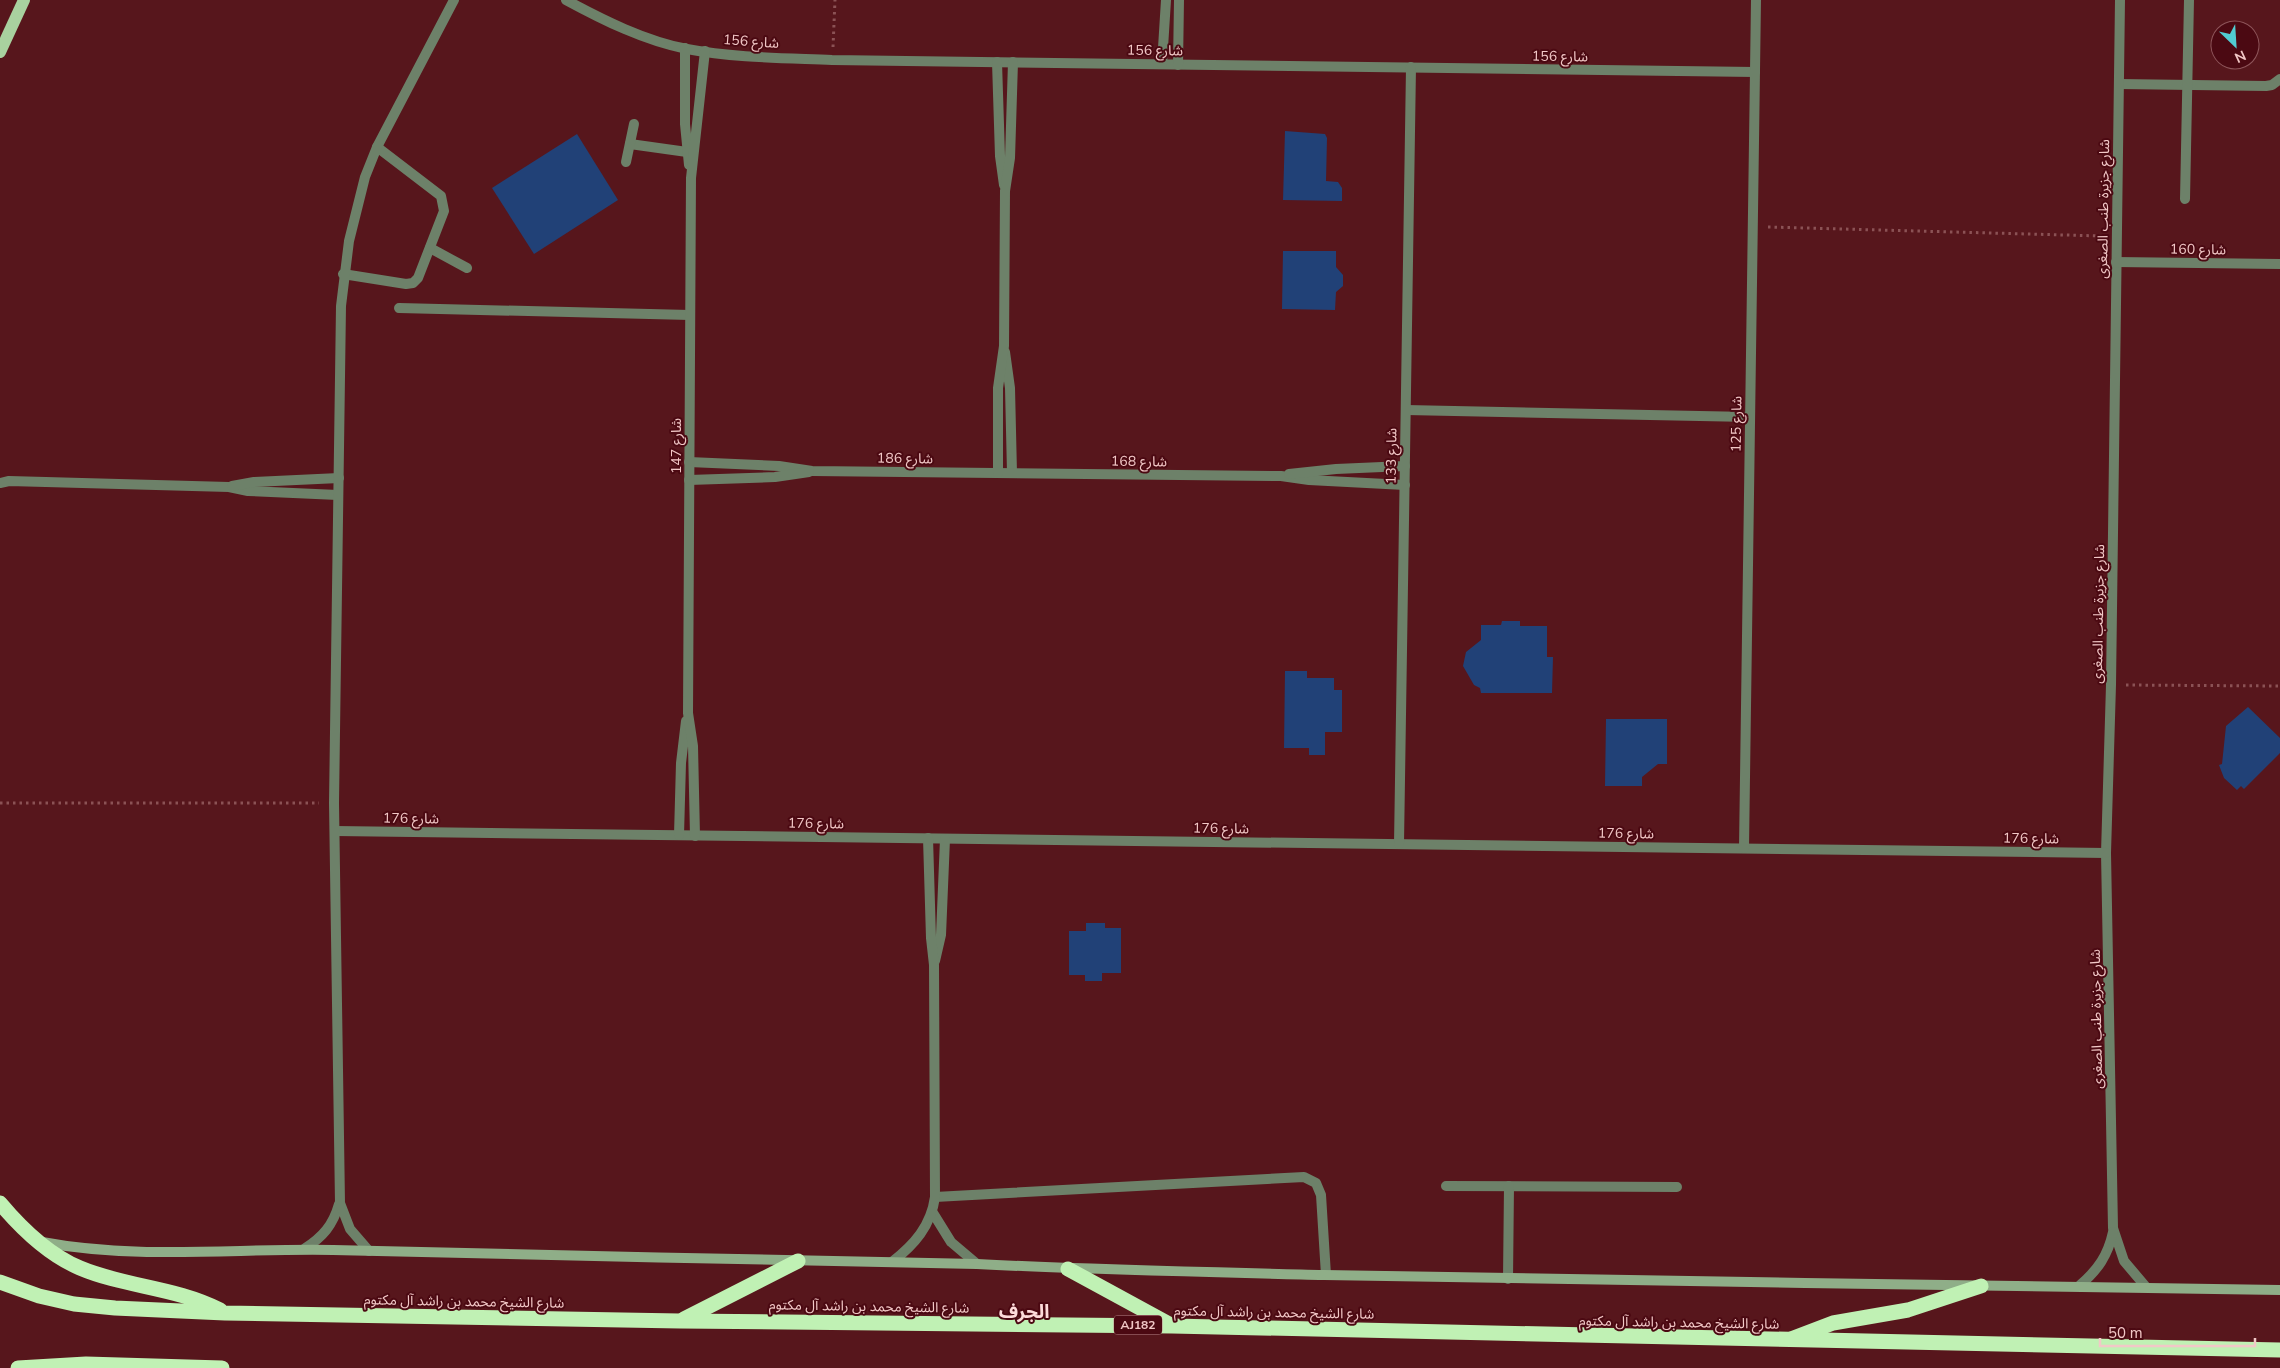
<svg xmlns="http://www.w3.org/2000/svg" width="2280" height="1368" font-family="'Nunito Sans','Noto Sans Arabic',sans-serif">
	<rect width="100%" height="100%" fill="#57161c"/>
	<g fill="#214177">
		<polygon points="1285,131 1325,134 1327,138 1326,181 1338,182 1342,188 1342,201 1283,200"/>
		<polygon points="577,134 618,200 534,254 492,188"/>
		<polygon points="1283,251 1336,251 1336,267 1343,275 1343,286 1336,292 1335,310 1282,309"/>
		<polygon points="1502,621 1520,621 1520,626 1547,626 1547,657 1553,657 1552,693 1481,693 1480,688 1474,685 1463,666 1466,652 1481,640 1481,625 1501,625"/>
		<polygon points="1285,671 1307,671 1307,678 1334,678 1334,690 1342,690 1342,732 1325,732 1325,755 1309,755 1309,748 1284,748"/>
		<polygon points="2248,707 2280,738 2280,753 2244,789 2241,786 2237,790 2224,778 2219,765 2222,764 2226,726"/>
		<polygon points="1606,719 1667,719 1667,764 1658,764 1642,777 1642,786 1605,786"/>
		<polygon points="1086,923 1105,923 1105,928 1121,928 1121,973 1102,973 1102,981 1085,981 1085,975 1069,975 1069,931 1086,931"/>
	</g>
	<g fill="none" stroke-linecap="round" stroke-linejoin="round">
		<g stroke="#8b5255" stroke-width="3" stroke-dasharray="2.5 4" stroke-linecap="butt">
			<polyline points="833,47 835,0"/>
			<polyline points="1768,227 2102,236"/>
			<polyline points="2126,685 2280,686"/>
			<polyline points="0,803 319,803"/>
		</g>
		<g stroke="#6d8169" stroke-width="10">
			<polyline points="2119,84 2266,86 2272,85 2280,79"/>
			<polyline points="630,144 687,152"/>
			<polyline points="626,162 634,124"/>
			<polyline points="2185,199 2189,0"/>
			<polyline points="430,248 467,268"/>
			<polyline points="343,274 406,284 413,283 418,278 444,211 441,196 377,147"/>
			<polyline points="399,308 690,315"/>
		</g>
		<g stroke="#6d8169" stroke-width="10">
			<path d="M566 0C603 20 645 41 687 49 734 58 784 58 832 60L1755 72"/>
			<polyline points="2120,0 2111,685 2106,853 2113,1228 2124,1261 2146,1287"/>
			<polyline points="685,48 685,124 689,165"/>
			<polyline points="997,62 1000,156 1004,185"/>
			<polyline points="1162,64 1166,0"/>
			<polyline points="1178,65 1179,0"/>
			<polyline points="2116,262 2280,264"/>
			<polyline points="1005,352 1010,388 1012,473"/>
			<polyline points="1406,410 1750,417"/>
			<polyline points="689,462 779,466 812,471 1281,476 1309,480 1405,485"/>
			<polyline points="998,473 998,388 1004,346 1005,191 1010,158 1013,62"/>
			<polyline points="1289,474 1336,469 1405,466"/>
			<polyline points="689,480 775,477 809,472"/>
			<polyline points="0,483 9,481 229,487 248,491 338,495"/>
			<polyline points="232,486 254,482 339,478"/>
			<polyline points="335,831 2106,853"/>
			<polyline points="679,835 681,763 686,721"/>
			<polyline points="695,836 693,746 688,713 691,178 705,51"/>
			<polyline points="1399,844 1411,67"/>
			<polyline points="1744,848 1756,0"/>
			<polyline points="935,961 941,935 945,839"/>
			<polyline points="1446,1186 1677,1187"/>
			<polyline points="935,1197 1304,1177 1316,1183 1321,1195 1326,1275"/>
			<polyline points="933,1213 951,1242 977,1264"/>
			<path d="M304 1249C323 1237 333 1225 339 1204"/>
			<polyline points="369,1251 350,1229 340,1203 334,803 341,306 349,241 365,177 377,147 454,0"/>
			<path d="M892 1262C914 1245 931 1226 935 1197L934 965 931 938 928 838"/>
			<polyline points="1508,1279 1509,1186"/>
			<path d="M2080 1285C2098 1270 2108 1255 2113 1232"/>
		</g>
		<path stroke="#8fae88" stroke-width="10" d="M42 1242C137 1260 237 1248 333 1250 548 1255 762 1260 977 1264 1092 1270 1208 1272 1324 1275 1643 1282 1961 1284 2280 1290"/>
		<polyline stroke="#a9d19f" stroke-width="12" points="0,52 24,0"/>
		<g stroke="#c0f1b4" stroke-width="15">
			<path d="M0 1203C21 1228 49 1255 80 1268 125 1287 175 1287 220 1310"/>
			<polyline points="1068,1269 1171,1325"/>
			<polyline points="0,1282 39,1296 74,1304 115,1308 225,1313 680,1321 1172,1326 2280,1350"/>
			<polyline points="684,1319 798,1261"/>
			<polyline points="1791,1339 1833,1323 1908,1310 1981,1286"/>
			<polyline points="18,1368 86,1364 222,1368"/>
		</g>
	</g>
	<g text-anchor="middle" stroke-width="4" stroke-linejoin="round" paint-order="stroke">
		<rect fill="#4b0912" stroke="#c08f91" stroke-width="1" x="1114" y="1315.5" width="48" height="19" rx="4"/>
		<g font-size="12" font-weight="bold" fill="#f2c8c7">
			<text x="1138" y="1329">AJ182</text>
		</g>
		<g font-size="14" fill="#f2c8c7" stroke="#4b0912">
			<text transform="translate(751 41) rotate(4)" y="5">شارع 156</text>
			<text transform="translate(1155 50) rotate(1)" y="5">شارع 156</text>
			<text transform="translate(1560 56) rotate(1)" y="5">شارع 156</text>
			<text transform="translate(2103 209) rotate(-89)" y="5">شارع جزيرة طنب الصغرى</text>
			<text transform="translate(2198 249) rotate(1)" y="5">شارع 160</text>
			<text transform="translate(1736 424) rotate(-89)" y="5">شارع 125</text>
			<text transform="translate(676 446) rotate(-90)" y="5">شارع 147</text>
			<text transform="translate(1391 456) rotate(-89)" y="5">شارع 133</text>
			<text transform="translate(905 458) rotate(1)" y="5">شارع 186</text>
			<text transform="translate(1139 461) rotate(1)" y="5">شارع 168</text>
			<text transform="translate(2098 614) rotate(-89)" y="5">شارع جزيرة طنب الصغرى</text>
			<text transform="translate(411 818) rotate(1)" y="5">شارع 176</text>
			<text transform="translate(816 823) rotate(1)" y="5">شارع 176</text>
			<text transform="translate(1221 828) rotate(1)" y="5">شارع 176</text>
			<text transform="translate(1626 833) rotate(1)" y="5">شارع 176</text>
			<text transform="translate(2031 838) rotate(1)" y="5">شارع 176</text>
			<text transform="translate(2096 1019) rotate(-91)" y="5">شارع جزيرة طنب الصغرى</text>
			<text transform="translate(464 1301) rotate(1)" y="5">شارع الشيخ محمد بن راشد آل مكتوم</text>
			<text transform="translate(869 1306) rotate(1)" y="5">شارع الشيخ محمد بن راشد آل مكتوم</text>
			<text transform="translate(1274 1312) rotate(1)" y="5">شارع الشيخ محمد بن راشد آل مكتوم</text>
			<text transform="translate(1679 1322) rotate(1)" y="5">شارع الشيخ محمد بن راشد آل مكتوم</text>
		</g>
		<g font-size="19" font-weight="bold" fill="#fddbda" stroke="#4b0912">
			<text x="1024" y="1318">الجرف</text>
		</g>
	</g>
	<g transform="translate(2235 45) rotate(155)"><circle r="24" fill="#4b0912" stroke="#8e555a"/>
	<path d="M0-4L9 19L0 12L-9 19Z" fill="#51ccd2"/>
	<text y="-8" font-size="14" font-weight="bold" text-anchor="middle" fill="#f2c8c7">N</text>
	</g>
	<path d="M2100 1338v8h155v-8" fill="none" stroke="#f2c8c7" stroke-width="2.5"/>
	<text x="2108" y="1338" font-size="15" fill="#f2c8c7" stroke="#4b0912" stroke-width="4" paint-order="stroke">50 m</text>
</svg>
